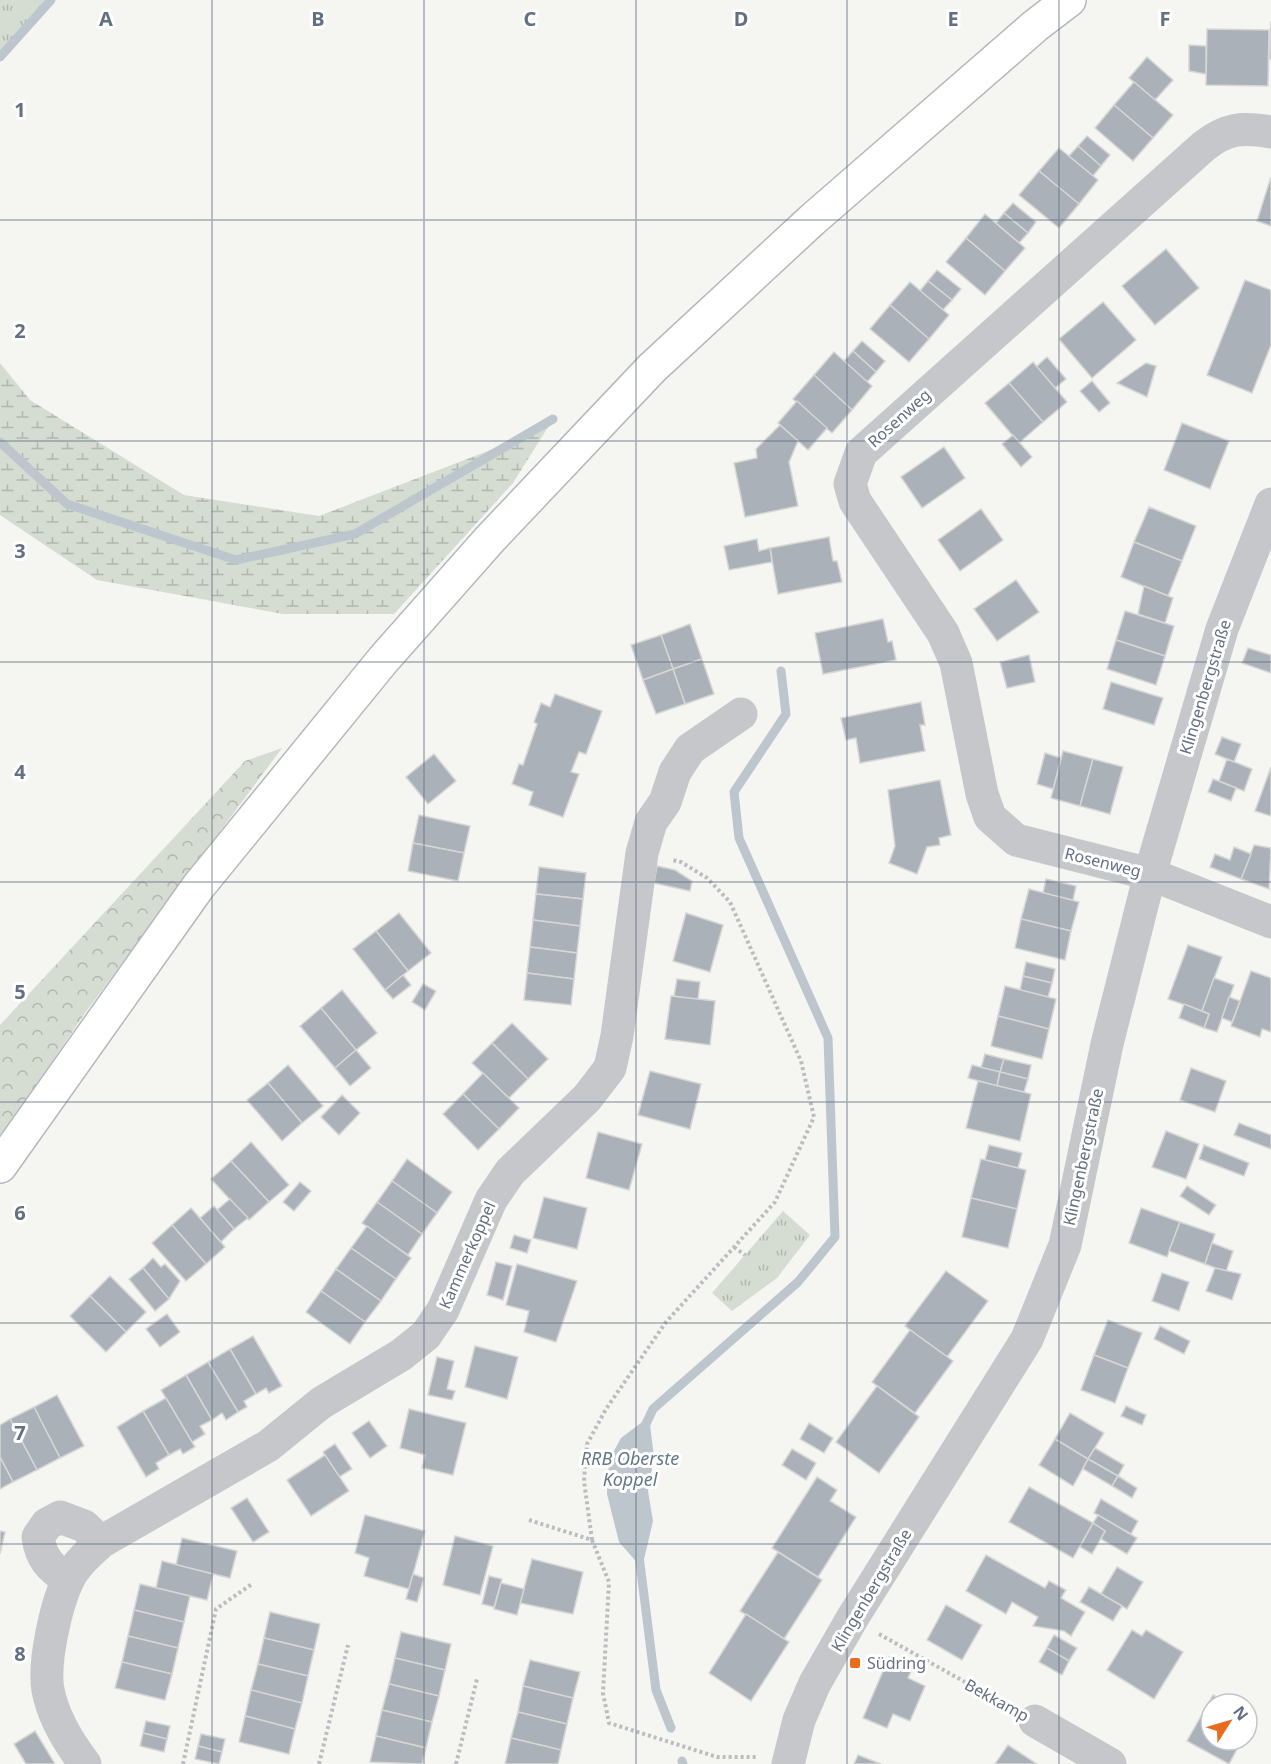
<svg xmlns="http://www.w3.org/2000/svg" width="1271" height="1764" font-family="'Noto Sans',sans-serif">
	<defs>
		<pattern id="grass-tufts" width="24" height="20" patternUnits="userSpaceOnUse" patternTransform="scale(1.5)"><rect width="24" height="20" fill="#d5dcd2"/><path d="M3 7l-1-3M5 7V3M7 7l1-3M15 17l-1-3M17 17v-4M19 17l1-3" fill="none" stroke="#b0b7b0"/></pattern>
		<pattern id="forest-crowns" width="20" height="18" patternUnits="userSpaceOnUse" patternTransform="scale(1.5)"><rect width="20" height="18" fill="#d5dcd2"/><path d="M2 6a3 3 0 1 1 6 0M12 15a3 3 0 1 1 6 0" fill="none" stroke="#b0b7b0"/></pattern>
		<pattern id="wetland-marsh" width="20" height="14" patternUnits="userSpaceOnUse" patternTransform="scale(1.5)"><rect width="20" height="14" fill="#d5dcd2"/><path d="M1 5h8M5 5V1M11 12h8M15 12V8" fill="none" stroke="#b0b7b0"/></pattern>
	</defs>
	<rect width="100%" height="100%" fill="#f5f5f1"/>
	<g fill="url(#grass-tufts)">
		<polygon points="0,0 51,0 0,57"/>
		<polygon points="783,1211 810,1235 777,1278 732,1311 712,1293"/>
	</g>
	<polygon fill="url(#forest-crowns)" points="282,748 85,1013 0,1139 0,1025 245,761"/>
	<polygon fill="url(#wetland-marsh)" points="0,363 30,400 184,495 319,516 519,439 553,419 513,483 394,614 283,614 97,580 0,515"/>
	<polygon fill="#bdc6cd" points="649,1417 654,1457 648,1491 653,1521 642,1568 619,1542 607,1494 609,1460 621,1438"/>
	<g fill="none" stroke-linecap="round" stroke-linejoin="round">
		<g stroke="#bdc6cd" stroke-width="9">
			<polyline points="0,57 51,0"/>
			<polyline points="0,442 67,504 236,560 355,534 553,419"/>
			<polyline points="645,1426 653,1409 798,1282 835,1237 828,1038 739,838 734,792 786,714 781,671"/>
			<polyline points="639,1556 656,1690 671,1728"/>
			<polyline points="682,1761 683,1764"/>
		</g>
	</g>
	<g fill="#aab1b8" stroke="#d6d6d4" stroke-width="1.5">
		<polygon points="1271,21 1271,59 1269,59"/>
		<polygon points="1207,29 1269,30 1268,86 1206,85"/>
		<polygon points="1189,45 1206,46 1206,74 1189,71"/>
		<polygon points="1147,57 1173,80 1155,100 1129,78"/>
		<polygon points="1134,82 1173,115 1153,138 1114,105"/>
		<polygon points="1114,105 1153,138 1133,161 1095,128"/>
		<polygon points="1087,136 1110,155 1101,166 1078,146"/>
		<polygon points="1078,146 1101,166 1093,176 1069,156"/>
		<polygon points="1059,148 1098,180 1079,204 1039,171"/>
		<polygon points="1039,171 1079,204 1059,228 1019,195"/>
		<polygon points="1271,177 1271,226 1257,221"/>
		<polygon points="1013,203 1036,222 1028,233 1004,213"/>
		<polygon points="1004,213 1028,233 1019,243 996,223"/>
		<polygon points="985,214 1025,248 1005,271 966,238"/>
		<polygon points="966,238 1005,271 985,295 946,262"/>
		<polygon points="1166,249 1199,288 1155,325 1122,286"/>
		<polygon points="937,270 961,289 952,300 928,281"/>
		<polygon points="1245,280 1271,290 1271,345 1252,393 1207,375"/>
		<polygon points="928,281 952,300 943,310 920,291"/>
		<polygon points="910,282 949,315 929,339 890,305"/>
		<polygon points="1103,302 1136,340 1092,378 1059,339"/>
		<polygon points="890,305 929,339 909,362 870,329"/>
		<polygon points="862,341 885,361 876,372 853,351"/>
		<polygon points="853,351 876,372 867,382 844,361"/>
		<polygon points="834,352 872,386 852,410 814,375"/>
		<polygon points="1047,357 1066,379 1055,388 1036,367"/>
		<polygon points="1033,362 1067,402 1043,422 1009,383"/>
		<polygon points="1146,363 1156,366 1147,397 1117,383"/>
		<polygon points="814,375 852,410 832,433 793,399"/>
		<polygon points="1092,381 1110,403 1099,412 1080,391"/>
		<polygon points="1009,383 1043,422 1019,443 985,403"/>
		<polygon points="797,401 827,428 808,450 778,423"/>
		<polygon points="1182,423 1229,441 1210,489 1164,470"/>
		<polygon points="780,425 798,441 789,462 798,506 745,517 734,463 757,458 756,449"/>
		<polygon points="1013,435 1032,457 1021,467 1002,444"/>
		<polygon points="944,447 965,478 922,508 901,477"/>
		<polygon points="1149,507 1196,526 1182,561 1134,542"/>
		<polygon points="981,509 1003,540 960,571 938,540"/>
		<polygon points="829,537 833,561 837,561 842,582 778,594 770,548"/>
		<polygon points="757,539 759,551 770,548 772,562 729,570 724,546"/>
		<polygon points="1134,542 1182,561 1168,596 1121,577"/>
		<polygon points="1016,580 1039,612 997,641 974,609"/>
		<polygon points="1144,586 1173,598 1165,623 1138,614"/>
		<polygon points="1125,611 1174,626 1165,656 1116,640"/>
		<polygon points="883,619 888,642 892,641 896,660 823,674 815,633"/>
		<polygon points="690,624 702,659 673,669 661,635"/>
		<polygon points="661,635 673,669 643,680 631,645"/>
		<polygon points="1116,640 1165,656 1156,685 1107,669"/>
		<polygon points="1248,648 1271,655 1271,673 1242,663"/>
		<polygon points="1029,655 1035,682 1007,688 1000,662"/>
		<polygon points="702,659 714,694 685,704 673,669"/>
		<polygon points="673,669 685,704 656,714 643,680"/>
		<polygon points="1111,682 1163,698 1154,725 1103,709"/>
		<polygon points="555,694 602,711 586,754 579,752 571,772 579,774 563,817 529,805 533,792 512,784 519,764 523,765 537,724 534,722 541,703 550,707"/>
		<polygon points="921,702 925,725 920,725 925,751 860,763 856,738 846,740 841,718"/>
		<polygon points="1222,737 1241,744 1234,762 1215,754"/>
		<polygon points="1063,751 1093,759 1080,806 1051,798"/>
		<polygon points="1045,753 1061,758 1053,789 1037,784"/>
		<polygon points="434,754 456,781 428,804 406,777"/>
		<polygon points="1093,759 1123,767 1110,814 1080,806"/>
		<polygon points="1227,759 1252,769 1244,791 1219,781"/>
		<polygon points="1271,767 1271,816 1255,811"/>
		<polygon points="1213,779 1236,788 1231,801 1208,792"/>
		<polygon points="940,780 951,835 939,838 940,845 927,847 917,874 889,863 895,846 888,790"/>
		<polygon points="419,815 470,826 464,853 413,843"/>
		<polygon points="413,843 464,853 458,881 408,871"/>
		<polygon points="1254,845 1271,848 1269,889 1241,879"/>
		<polygon points="1234,847 1251,854 1241,879 1210,867 1215,854 1230,860"/>
		<polygon points="657,866 675,870 692,881 690,891 654,883"/>
		<polygon points="539,867 586,873 583,899 536,894"/>
		<polygon points="1046,879 1076,886 1073,900 1043,893"/>
		<polygon points="1029,889 1079,902 1071,931 1021,919"/>
		<polygon points="536,894 583,899 580,926 533,920"/>
		<polygon points="399,913 431,953 408,971 376,931"/>
		<polygon points="686,913 723,925 710,972 673,961"/>
		<polygon points="1021,919 1071,931 1065,960 1015,948"/>
		<polygon points="533,920 580,926 577,953 530,947"/>
		<polygon points="376,931 408,971 385,990 353,949"/>
		<polygon points="1188,945 1222,957 1202,1011 1168,999"/>
		<polygon points="530,947 577,953 574,979 527,973"/>
		<polygon points="1026,962 1055,969 1052,983 1023,976"/>
		<polygon points="1251,971 1271,978 1271,1032 1262,1029 1260,1037 1231,1026"/>
		<polygon points="527,973 574,979 571,1005 524,1000"/>
		<polygon points="403,975 411,985 393,999 385,990"/>
		<polygon points="1023,976 1052,983 1048,997 1020,990"/>
		<polygon points="1214,978 1234,985 1217,1032 1204,1028 1209,1014 1202,1011"/>
		<polygon points="677,979 700,982 698,1000 674,996"/>
		<polygon points="423,984 436,991 425,1010 412,1002"/>
		<polygon points="1005,986 1056,999 1049,1029 998,1016"/>
		<polygon points="342,990 377,1033 356,1050 321,1008"/>
		<polygon points="671,996 715,1001 710,1045 665,1039"/>
		<polygon points="1229,997 1240,1001 1232,1022 1222,1018"/>
		<polygon points="1184,1004 1209,1014 1204,1028 1179,1018"/>
		<polygon points="321,1008 356,1050 335,1068 300,1026"/>
		<polygon points="998,1016 1049,1029 1042,1059 991,1046"/>
		<polygon points="512,1023 548,1059 528,1079 492,1043"/>
		<polygon points="492,1043 528,1079 509,1098 472,1063"/>
		<polygon points="356,1050 371,1068 350,1086 335,1068"/>
		<polygon points="985,1054 1004,1059 1000,1072 981,1068"/>
		<polygon points="1004,1059 1031,1065 1028,1079 1000,1072"/>
		<polygon points="288,1065 323,1106 302,1123 268,1083"/>
		<polygon points="972,1065 1000,1072 997,1086 968,1078"/>
		<polygon points="1191,1068 1226,1081 1215,1112 1180,1100"/>
		<polygon points="650,1071 701,1084 690,1129 638,1115"/>
		<polygon points="1000,1072 1028,1079 1024,1092 997,1086"/>
		<polygon points="483,1073 519,1108 499,1129 463,1094"/>
		<polygon points="978,1081 1031,1094 1020,1141 966,1128"/>
		<polygon points="268,1083 302,1123 282,1141 247,1100"/>
		<polygon points="463,1094 499,1129 478,1150 443,1114"/>
		<polygon points="342,1095 360,1113 339,1135 321,1117"/>
		<polygon points="1239,1123 1271,1135 1271,1149 1234,1135"/>
		<polygon points="1166,1131 1199,1144 1186,1179 1152,1167"/>
		<polygon points="598,1132 642,1144 629,1190 586,1178"/>
		<polygon points="251,1142 289,1185 269,1202 231,1161"/>
		<polygon points="989,1145 1022,1153 1018,1168 985,1160"/>
		<polygon points="1204,1145 1249,1163 1244,1176 1199,1159"/>
		<polygon points="407,1159 452,1192 437,1213 392,1181"/>
		<polygon points="981,1159 1026,1170 1017,1209 971,1198"/>
		<polygon points="231,1161 269,1202 249,1220 211,1179"/>
		<polygon points="392,1181 437,1213 422,1234 377,1202"/>
		<polygon points="300,1182 311,1191 294,1211 283,1202"/>
		<polygon points="1187,1186 1216,1205 1209,1215 1180,1196"/>
		<polygon points="544,1197 587,1208 577,1249 533,1238"/>
		<polygon points="971,1198 1017,1209 1008,1248 962,1237"/>
		<polygon points="230,1199 248,1218 234,1229 217,1210"/>
		<polygon points="377,1202 422,1234 408,1255 362,1223"/>
		<polygon points="214,1206 234,1229 221,1242 200,1218"/>
		<polygon points="191,1208 225,1247 206,1264 172,1225"/>
		<polygon points="1141,1208 1180,1222 1167,1257 1129,1243"/>
		<polygon points="1180,1222 1215,1234 1205,1264 1169,1251"/>
		<polygon points="172,1225 206,1264 186,1281 152,1243"/>
		<polygon points="367,1226 411,1258 396,1279 351,1248"/>
		<polygon points="514,1235 531,1240 527,1253 510,1248"/>
		<polygon points="1212,1243 1233,1251 1226,1272 1205,1264"/>
		<polygon points="351,1248 396,1279 381,1301 336,1269"/>
		<polygon points="153,1258 161,1267 165,1264 180,1281 169,1299 143,1268"/>
		<polygon points="496,1262 512,1266 503,1300 487,1295"/>
		<polygon points="517,1264 577,1281 556,1342 524,1332 529,1311 506,1305"/>
		<polygon points="143,1268 169,1299 155,1311 129,1279"/>
		<polygon points="1215,1268 1241,1274 1232,1300 1206,1291"/>
		<polygon points="336,1269 381,1301 365,1322 321,1291"/>
		<polygon points="946,1271 988,1301 947,1357 905,1326"/>
		<polygon points="1162,1273 1189,1282 1179,1311 1152,1301"/>
		<polygon points="110,1276 146,1312 126,1332 90,1296"/>
		<polygon points="321,1291 365,1322 350,1344 306,1312"/>
		<polygon points="90,1296 126,1332 106,1352 70,1316"/>
		<polygon points="167,1314 180,1332 160,1347 146,1329"/>
		<polygon points="1108,1320 1142,1333 1128,1368 1094,1355"/>
		<polygon points="1160,1326 1190,1341 1184,1354 1154,1339"/>
		<polygon points="910,1330 953,1361 915,1413 872,1382"/>
		<polygon points="253,1336 282,1386 269,1393 266,1388 256,1394 230,1349"/>
		<polygon points="475,1346 518,1357 507,1399 465,1387"/>
		<polygon points="230,1349 256,1394 244,1401 247,1407 238,1412 208,1362"/>
		<polygon points="1094,1355 1128,1368 1115,1403 1081,1390"/>
		<polygon points="437,1357 454,1361 447,1389 455,1391 452,1400 428,1395"/>
		<polygon points="208,1362 238,1412 226,1420 222,1413 212,1420 186,1375"/>
		<polygon points="186,1375 212,1420 200,1426 205,1434 192,1442 161,1390"/>
		<polygon points="877,1386 919,1417 879,1473 836,1442"/>
		<polygon points="57,1395 84,1446 60,1458 34,1407"/>
		<polygon points="166,1398 195,1447 183,1454 180,1449 169,1455 143,1411"/>
		<polygon points="1126,1406 1146,1415 1142,1425 1121,1416"/>
		<polygon points="34,1407 60,1458 37,1470 10,1419"/>
		<polygon points="409,1409 466,1423 453,1475 422,1468 425,1455 400,1448"/>
		<polygon points="143,1411 169,1455 156,1463 159,1469 146,1477 117,1427"/>
		<polygon points="1070,1413 1104,1433 1088,1459 1055,1439"/>
		<polygon points="10,1419 37,1470 13,1482 0,1457 0,1425"/>
		<polygon points="369,1421 387,1446 370,1458 352,1433"/>
		<polygon points="809,1423 833,1438 824,1453 800,1439"/>
		<polygon points="1055,1439 1088,1459 1073,1486 1039,1465"/>
		<polygon points="335,1444 352,1469 339,1477 323,1452"/>
		<polygon points="1095,1448 1124,1465 1118,1476 1088,1459"/>
		<polygon points="792,1449 816,1463 806,1480 782,1465"/>
		<polygon points="325,1455 349,1491 311,1516 287,1480"/>
		<polygon points="0,1457 13,1482 0,1489"/>
		<polygon points="1088,1459 1118,1476 1112,1486 1083,1469"/>
		<polygon points="1118,1476 1137,1488 1132,1498 1112,1486"/>
		<polygon points="817,1477 837,1490 830,1501 856,1517 818,1577 772,1548"/>
		<polygon points="1029,1487 1093,1523 1073,1558 1009,1522"/>
		<polygon points="247,1498 269,1532 253,1542 231,1508"/>
		<polygon points="1101,1499 1138,1521 1131,1534 1094,1513"/>
		<polygon points="365,1515 425,1531 409,1589 364,1576 369,1558 355,1553"/>
		<polygon points="1098,1515 1137,1538 1127,1554 1101,1539 1105,1531 1093,1523"/>
		<polygon points="1093,1523 1105,1531 1092,1554 1080,1547"/>
		<polygon points="0,1531 5,1532 0,1554"/>
		<polygon points="455,1536 493,1546 480,1595 443,1585"/>
		<polygon points="182,1538 237,1551 230,1578 176,1565"/>
		<polygon points="778,1552 822,1580 784,1639 740,1611"/>
		<polygon points="986,1555 1045,1588 1049,1581 1066,1590 1061,1598 1085,1612 1071,1636 1064,1631 1033,1626 1038,1617 1012,1602 1006,1614 966,1591"/>
		<polygon points="532,1559 583,1572 573,1614 520,1603"/>
		<polygon points="162,1561 213,1574 207,1600 156,1588"/>
		<polygon points="1117,1567 1143,1582 1127,1609 1101,1594"/>
		<polygon points="413,1574 424,1578 417,1602 406,1599"/>
		<polygon points="489,1576 502,1579 494,1607 482,1604"/>
		<polygon points="501,1583 524,1589 517,1615 494,1609"/>
		<polygon points="140,1584 190,1596 184,1622 134,1610"/>
		<polygon points="1089,1587 1122,1606 1113,1621 1080,1602"/>
		<polygon points="946,1605 982,1625 962,1660 927,1640"/>
		<polygon points="134,1610 184,1622 178,1648 128,1636"/>
		<polygon points="270,1612 320,1624 314,1650 264,1638"/>
		<polygon points="746,1614 789,1642 751,1701 709,1673"/>
		<polygon points="1132,1630 1142,1636 1146,1630 1183,1652 1154,1699 1107,1670"/>
		<polygon points="401,1632 451,1644 445,1670 395,1658"/>
		<polygon points="1054,1635 1077,1648 1069,1661 1047,1648"/>
		<polygon points="128,1636 178,1648 172,1674 122,1662"/>
		<polygon points="264,1638 314,1650 308,1676 258,1664"/>
		<polygon points="1047,1648 1069,1661 1062,1675 1039,1662"/>
		<polygon points="889,1657 913,1667 908,1678 925,1686 910,1721 893,1714 887,1728 863,1718"/>
		<polygon points="395,1658 445,1670 439,1696 389,1684"/>
		<polygon points="530,1660 580,1672 573,1698 523,1686"/>
		<polygon points="122,1662 172,1674 165,1700 115,1688"/>
		<polygon points="258,1664 308,1676 302,1703 251,1690"/>
		<polygon points="389,1684 439,1696 432,1722 382,1710"/>
		<polygon points="523,1686 573,1698 567,1724 518,1712"/>
		<polygon points="251,1690 302,1703 295,1729 245,1716"/>
		<polygon points="1213,1695 1229,1704 1211,1704 1211,1740 1242,1740 1229,1764 1187,1741"/>
		<polygon points="382,1710 432,1722 426,1748 376,1736"/>
		<polygon points="518,1712 567,1724 561,1750 511,1738"/>
		<polygon points="1247,1714 1255,1718 1247,1732"/>
		<polygon points="245,1716 295,1729 289,1754 239,1742"/>
		<polygon points="146,1721 170,1726 167,1739 143,1733"/>
		<polygon points="35,1731 55,1764 26,1764 14,1744"/>
		<polygon points="143,1733 167,1739 164,1752 140,1746"/>
		<polygon points="201,1734 225,1739 222,1752 198,1746"/>
		<polygon points="376,1736 426,1748 422,1764 370,1762"/>
		<polygon points="511,1738 561,1750 558,1764 505,1764"/>
		<polygon points="1008,1745 1037,1764 995,1764"/>
		<polygon points="198,1746 222,1752 219,1764 195,1759"/>
		<polygon points="858,1755 881,1764 854,1764"/>
	</g>
	<g fill="none" stroke-linecap="round" stroke-linejoin="round">
		<g stroke="#b5b8bd" stroke-width="36">
			<polyline id="major" points="0,1166 198,887 383,660 490,539 652,368 812,220 1035,26 1069,0"/>
		</g>
		<g stroke="#bcbdc0" stroke-width="4" stroke-dasharray="3 3" stroke-linecap="butt">
			<polyline points="734,1247 745,1255"/>
			<polyline points="529,1520 592,1540 609,1582 603,1693 609,1723 717,1757 758,1757"/>
			<polyline points="592,1540 584,1481 587,1444 606,1409 666,1322 775,1202 814,1117 801,1061 730,902 707,878 681,862 672,860"/>
			<polyline points="879,1634 1008,1706"/>
			<polyline points="183,1764 216,1609 252,1584"/>
			<polyline points="319,1764 348,1645"/>
			<polyline points="456,1764 477,1679"/>
		</g>
		<g stroke="#c5c7cb" stroke-width="33">
			<path d="M1271 132C1242 127 1227 128 1204 146L861 453 850 484 855 501 943 633 956 663 982 794 990 817 1016 840 1150 874 1271 922"/>
			<path d="M68 1580C50 1567 41 1559 38 1537L47 1524 60 1517 84 1526 101 1542"/>
			<polyline points="1035,1721 1110,1764"/>
			<path d="M85 1764C69 1743 53 1717 48 1690 43 1663 56 1605 68 1580 75 1565 89 1553 101 1542L268 1446 321 1403 401 1355 426 1335 443 1310 491 1200 510 1172 587 1098 610 1068 617 1036 642 853 651 822 665 802 675 772 690 749 741 714"/>
			<polyline points="788,1764 799,1720 815,1683 853,1617 1027,1339 1065,1245 1107,1044 1150,874 1222,629 1271,504"/>
		</g>
		<use href="#major" stroke="#fff" stroke-width="33"/>
	</g>
	<path fill="none" stroke="#637083" stroke-width="1.5" stroke-opacity="0.55" d="M212 0V1764M424 0V1764M636 0V1764M847 0V1764M1059 0V1764M0 220H1271M0 441H1271M0 662H1271M0 882H1271M0 1102H1271M0 1323H1271M0 1544H1271"/>
	<rect fill="#e86b1e" stroke="#fff" stroke-width="2" x="849" y="1657" width="12" height="12" rx="3"/>
	<g text-anchor="middle" stroke-width="6" stroke-linejoin="round" paint-order="stroke">
		<g font-size="16" fill="#637083" stroke="#fff">
			<text transform="translate(899 418) rotate(-42)" y="6">Rosenweg</text>
			<text transform="translate(1205 687) rotate(-73)" y="6">Klingenbergstraße</text>
			<text transform="translate(1103 862) rotate(14)" y="6">Rosenweg</text>
			<text transform="translate(1083 1157) rotate(-78)" y="6">Klingenbergstraße</text>
			<text transform="translate(467 1255) rotate(-66)" y="6">Kammerkoppel</text>
			<text transform="translate(871 1590) rotate(-59)" y="6">Klingenbergstraße</text>
			<text transform="translate(997 1700) rotate(29)" y="6">Bekkamp</text>
		</g>
		<g font-size="16" fill="#637083" stroke="#fff" text-anchor="start">
			<text x="867" y="1669">Südring</text>
		</g>
		<g font-size="18" font-style="italic" fill="#637987" stroke="#fff">
			<text x="630" y="1465">RRB Oberste<tspan x="630" dy="21">Koppel</tspan></text>
		</g>
	</g>
	<g font-size="20" text-anchor="middle" font-weight="bold" fill="#637083" stroke="#fff" stroke-width="6" stroke-linejoin="round" paint-order="stroke">
		<text x="106" y="26">A</text>
		<text x="318" y="26">B</text>
		<text x="530" y="26">C</text>
		<text x="741" y="26">D</text>
		<text x="953" y="26">E</text>
		<text x="1165" y="26">F</text>
		<text x="20" y="117">1</text>
		<text x="20" y="338">2</text>
		<text x="20" y="558">3</text>
		<text x="20" y="779">4</text>
		<text x="20" y="999">5</text>
		<text x="20" y="1220">6</text>
		<text x="20" y="1440">7</text>
		<text x="20" y="1661">8</text>
	</g>
	<g transform="translate(1229 1722) rotate(53)"><circle r="28" fill="#ffffff" stroke="#c1c6cd" stroke-width="1.5"/>
	<path d="M0-4.5L10 22L0 15L-10 22Z" fill="#e86b1e"/>
	<text y="-9" font-size="16" font-weight="bold" text-anchor="middle" fill="#637083">N</text>
	</g>
</svg>
